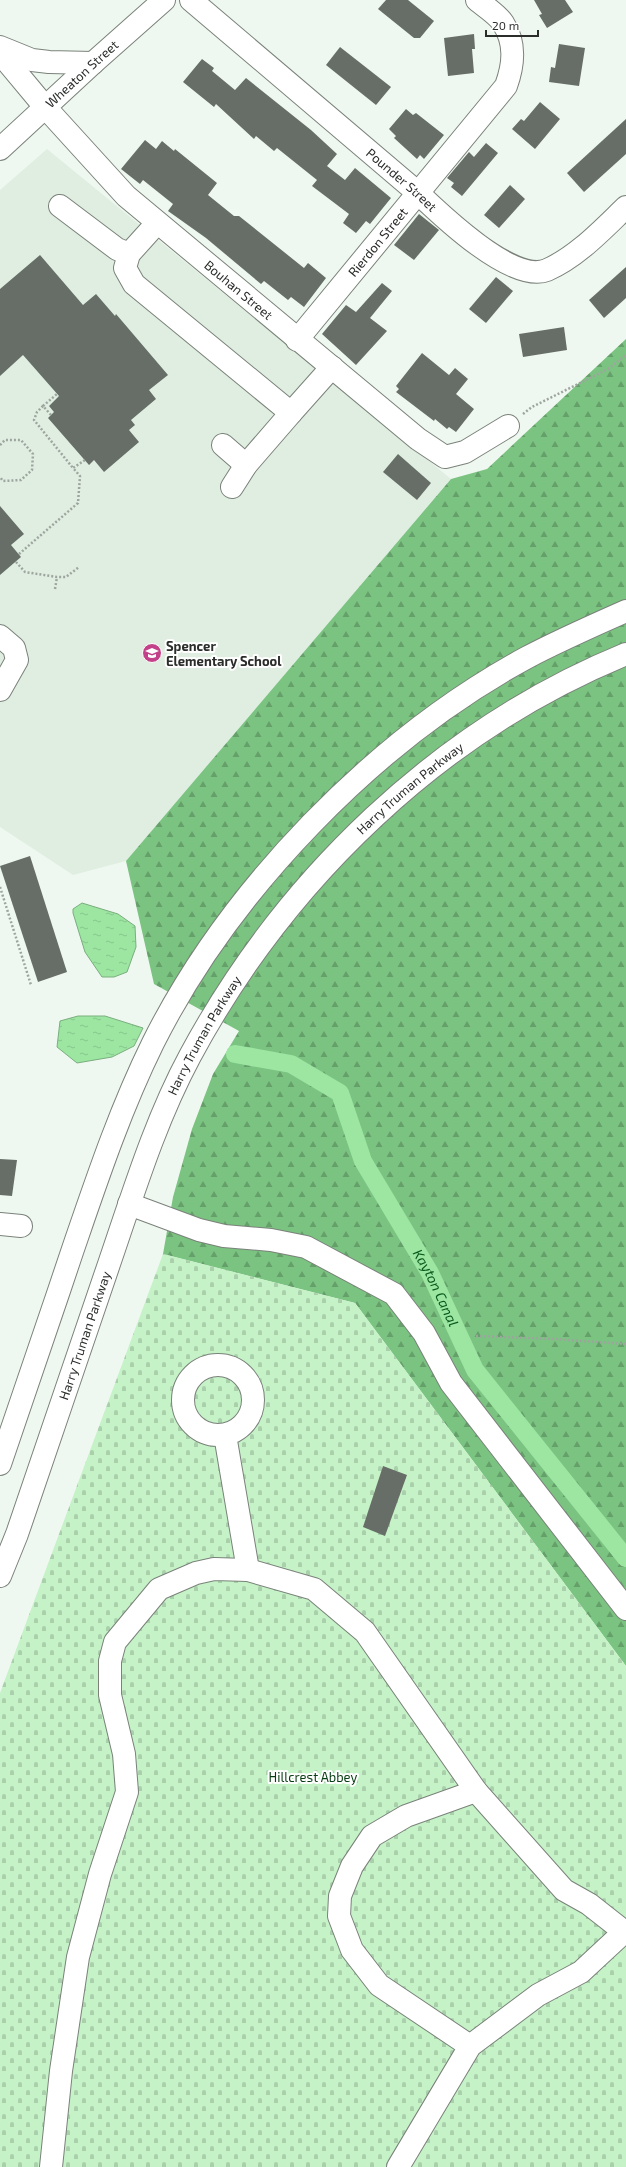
<svg xmlns="http://www.w3.org/2000/svg" width="626" height="2167" font-family="'Exo 2',sans-serif">
	<defs>
		<pattern id="forest-firs" width="22" height="20" patternUnits="userSpaceOnUse"><rect width="22" height="20" fill="#7bc381"/><path d="M5 1l3.5 6h-7zM16 11l3.5 6h-7z" fill="#659f6a"/></pattern>
		<pattern id="cemetery-stones" width="16" height="16" patternUnits="userSpaceOnUse"><rect width="16" height="16" fill="#c5f2c7"/><path d="M2 7V4a2 2 0 0 1 4 0v3zM10 15v-3a2 2 0 0 1 4 0v3z" fill="#a9d0ab"/></pattern>
		<pattern id="water-ripples" width="26" height="14" patternUnits="userSpaceOnUse"><rect width="26" height="14" fill="#9ce6a2"/><path d="M2 4q2-2 4 0t4 0M15 11q2-2 4 0t4 0" fill="none" stroke="#87c68c"/></pattern>
	</defs>
	<rect width="100%" height="100%" fill="#eff8f0"/>
	<polygon fill="#dfeee0" points="47,149 451,479 126,861 73,875 0,827 0,190"/>
	<polygon fill="url(#forest-firs)" points="626,339 626,1666 355,1303 163,1254 173,1197 192,1129 213,1074 239,1031 154,984 126,861 451,479 487,469"/>
	<polygon fill="url(#cemetery-stones)" points="163,1254 355,1303 626,1666 626,2167 0,2167 0,1693"/>
	<g fill="url(#water-ripples)" stroke="#7aae7e">
		<polygon points="82,903 118,914 135,926 136,947 127,972 114,977 102,977 85,952 73,913 73,909"/>
		<polygon points="78,1016 105,1016 143,1028 134,1046 112,1057 77,1063 57,1047 60,1021"/>
	</g>
	<g fill="none" stroke-linecap="round" stroke-linejoin="round">
		<path stroke="#9ce6a2" stroke-width="18" id="s1" d="M235 1054 291 1064 340 1093 363 1161 430 1273 475 1370 626 1558"/>
	</g>
	<g fill="#676e67">
		<polygon points="386,0 408,0 434,21 420,38 414,38 378,9"/>
		<polygon points="534,0 565,0 573,12 547,28 539,15 542,14"/>
		<polygon points="474,34 475,49 472,49 474,73 448,76 444,38"/>
		<polygon points="559,44 585,48 579,86 549,82 551,67 555,68"/>
		<polygon points="340,47 391,87 376,105 326,65"/>
		<polygon points="202,59 214,68 212,71 235,90 246,78 311,130 337,154 327,166 345,180 355,168 391,198 370,224 366,221 356,233 343,223 349,214 312,186 317,180 277,148 274,151 256,136 254,139 216,104 214,107 183,82"/>
		<polygon points="540,102 560,119 535,149 512,129 521,119 524,121"/>
		<polygon points="406,109 413,115 416,113 444,135 424,159 420,155 417,159 394,138 396,136 389,129"/>
		<polygon points="626,119 626,154 584,192 567,173"/>
		<polygon points="145,140 156,149 162,141 174,151 175,149 217,183 208,195 234,216 239,216 304,268 308,263 326,278 304,307 291,297 288,300 264,281 261,284 206,238 168,211 173,204 143,180 140,184 121,169"/>
		<polygon points="486,143 498,153 462,196 451,187 454,183 447,178 469,152 474,157"/>
		<polygon points="510,185 525,199 499,228 484,215"/>
		<polygon points="419,214 439,230 414,260 394,245"/>
		<polygon points="40,255 83,305 96,294 115,316 116,314 168,375 149,390 156,399 131,420 135,425 129,430 139,442 104,472 94,460 89,465 48,418 54,412 49,406 59,396 23,355 0,376 0,289"/>
		<polygon points="626,267 626,298 604,318 589,300"/>
		<polygon points="496,277 513,291 486,323 469,309"/>
		<polygon points="382,283 392,291 370,318 387,331 356,365 322,334 346,305 356,312"/>
		<polygon points="564,327 567,350 523,357 519,334"/>
		<polygon points="422,353 449,375 455,368 468,379 456,394 474,409 456,432 449,427 447,429 435,419 434,421 396,392 399,389 396,386"/>
		<polygon points="398,454 431,483 417,500 383,472"/>
		<polygon points="0,506 24,534 11,545 21,557 0,575"/>
		<polygon points="30,856 67,972 38,982 0,866"/>
		<polygon points="0,1159 17,1160 12,1196 0,1195"/>
		<polygon points="383,1466 407,1475 385,1536 363,1527"/>
	</g>
	<g fill="none" stroke-linecap="round" stroke-linejoin="round">
		<g stroke="#7a827a" stroke-width="24">
			<g id="minor">
				<path id="s2" d="M191 0 418 193C442 216 513 284 547 270 577 257 603 229 626 207"/>
				<path id="s3" d="M45 107 126 196 418 439 445 457 465 452 508 426"/>
				<polyline points="60,206 117,249 129,254"/>
				<polyline points="157,223 129,254 125,268 134,284 291,413 332,367"/>
				<path id="s4" d="M297 340 506 86C514 64 516 43 503 23 497 14 485 7 477 0"/>
				<polyline points="223,445 246,465 291,413"/>
				<polyline points="232,487 246,465"/>
				<polyline points="0,636 14,648 17,660 0,690"/>
				<polyline points="129,1204 199,1230 224,1236 271,1240 306,1247 394,1294 424,1333 451,1383 626,1609"/>
				<polyline points="0,1224 21,1226"/>
				<circle cx="218" cy="1400" r="35"/>
				<polyline points="225,1435 248,1570"/>
				<polyline points="470,2046 379,1985 352,1950 339,1916 340,1896 352,1866 372,1836 406,1816 476,1791"/>
				<polyline points="51,2167 61,2071 78,1957 100,1874 127,1792 124,1754 110,1695 110,1661 115,1642 159,1589 196,1573 214,1569 248,1570 314,1589 365,1632 476,1791 564,1890 589,1904 626,1933"/>
				<polyline points="398,2167 470,2046 538,1995 581,1972 624,1932"/>
			</g>
		</g>
		<g stroke="#7a827a" stroke-width="24">
			<g id="major">
				<polyline points="0,47 32,60 49,62 93,63"/>
				<polyline points="0,53 45,107"/>
				<path id="s5" d="M0 149 93 63 164 0"/>
			</g>
		</g>
		<g stroke="#7a827a" stroke-width="24">
			<g id="highway">
				<path d="M0 1464C24 1393 49 1321 73 1249 97 1179 120 1110 153 1043 230 889 375 740 526 658 558 641 592 626 626 611"/>
				<path id="s6" d="M0 1576 17 1534C48 1444 78 1354 109 1264 133 1194 155 1121 190 1056 285 879 440 730 626 654"/>
			</g>
		</g>
		<g stroke="#9ea59f" stroke-width="2.5" stroke-dasharray="2 2" stroke-linecap="butt">
			<polyline points="43,406 57,394"/>
			<polyline points="523,414 532,407 608,369 626,355"/>
			<polyline points="51,415 43,406 37,412 34,420 73,468"/>
			<polyline points="0,445 5,440 21,440 33,454 32,470 21,480 3,481 0,477"/>
			<polyline points="19,554 78,503 80,476 73,468 85,460"/>
			<polyline points="16,562 25,572 57,577 66,577 79,567"/>
			<polyline points="55,589 57,577"/>
			<polyline points="0,887 31,985"/>
			<polyline points="476,1336 555,1339 626,1344"/>
		</g>
		<use href="#minor" stroke="#fff" stroke-width="22"/>
		<use href="#major" stroke="#fff" stroke-width="22"/>
		<use href="#highway" stroke="#fff" stroke-width="22"/>
	</g>
	<defs>
		<g id="school-disc" transform="scale(1)"><circle r="9.5" fill="#c34188" stroke="#fff"/><path d="M0-5L7-2L0 1L-7-2ZM-4 1L0 2.5L4 1V4Q0 6-4 4Z" fill="#fff"/></g>
	</defs>
	<g fill-rule="evenodd">
		<use href="#school-disc" x="152" y="653"/>
	</g>
	<g text-anchor="middle" stroke-width="4" stroke-linejoin="round" paint-order="stroke">
		<g font-size="13" fill="#2a2d2a" stroke="#fff">
			<text dy="5" stroke="none"><textPath href="#s5" startOffset="111">Wheaton Street</textPath></text>
			<text dy="5" stroke="none"><textPath href="#s2" startOffset="277">Pounder Street</textPath></text>
			<text dy="5" stroke="none"><textPath href="#s4" startOffset="127">Rierdon Street</textPath></text>
			<text dy="5" stroke="none"><textPath href="#s3" startOffset="267">Bouhan Street</textPath></text>
			<text dy="5" stroke="none"><textPath href="#s6" startOffset="903">Harry Truman Parkway</textPath></text>
			<text dy="5" stroke="none"><textPath href="#s6" startOffset="579">Harry Truman Parkway</textPath></text>
			<text dy="5" stroke="none"><textPath href="#s6" startOffset="255">Harry Truman Parkway</textPath></text>
		</g>
		<g font-size="13" font-weight="bold" fill="#2a2d2a" stroke="#fff" text-anchor="start">
			<text x="166" y="651">Spencer<tspan x="166" dy="15">Elementary School</tspan></text>
		</g>
		<g font-size="13" fill="#073d12" stroke="#fff">
			<text x="313" y="1782">Hillcrest Abbey</text>
		</g>
		<g font-size="14" font-style="italic" fill="#095a1d" stroke="#fff">
			<text dy="5" stroke="none"><textPath href="#s1" startOffset="332">Kayton Canal</textPath></text>
		</g>
	</g>
	<path d="M486 30v6h52v-6" fill="none" stroke="#2a2d2a" stroke-width="2"/>
	<text x="492" y="30" font-size="12" fill="#2a2d2a" stroke="#ffffff" stroke-width="3" paint-order="stroke">20 m</text>
</svg>
